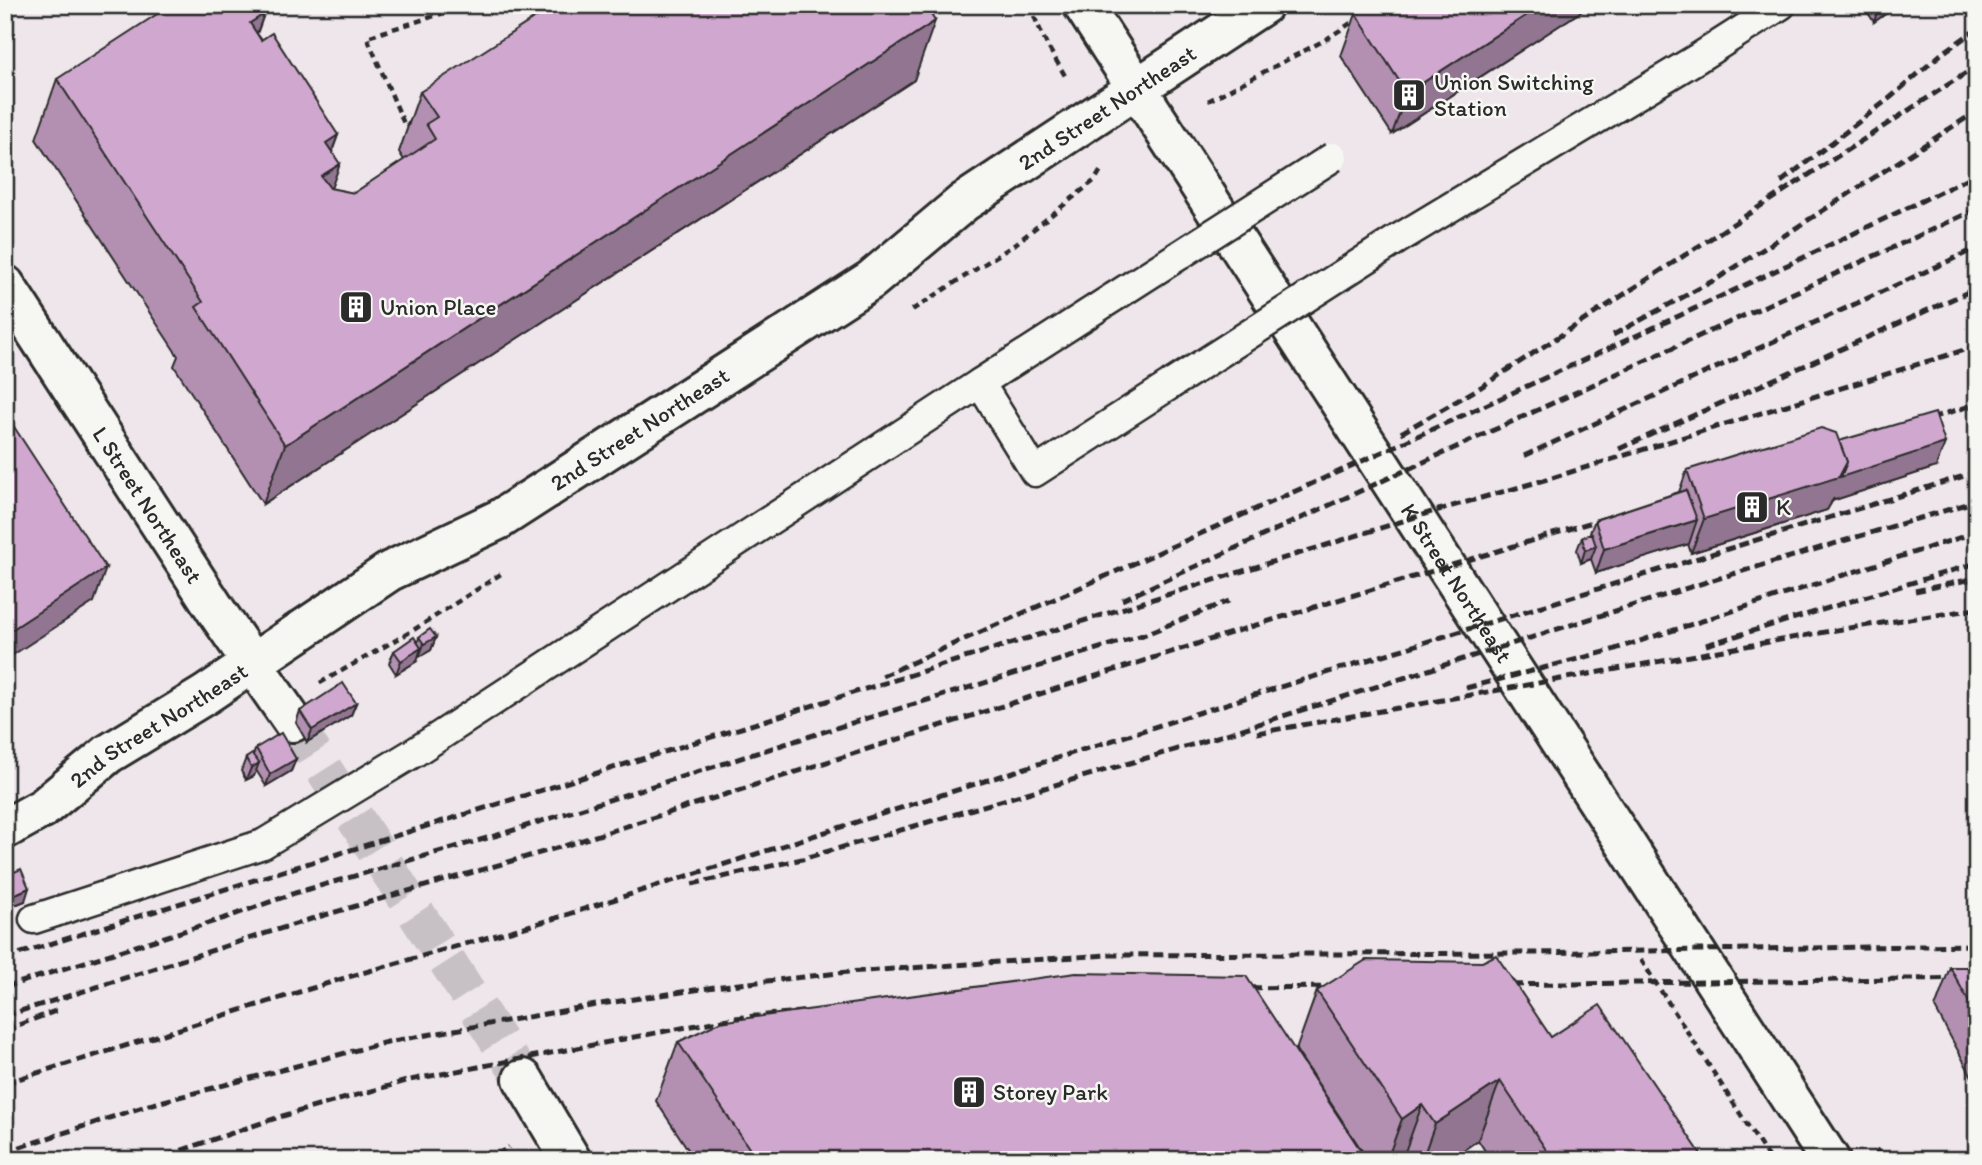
<svg xmlns="http://www.w3.org/2000/svg" width="1982" height="1165" font-family="Itim,sans-serif">
	<rect width="100%" height="100%" fill="#eee6eb"/>
	<filter id="ink" filterUnits="userSpaceOnUse"><feTurbulence type="fractalNoise" baseFrequency=".0143" numOctaves="2"/><feDisplacementMap in="SourceGraphic" scale="14" xChannelSelector="R" yChannelSelector="G"/><feConvolveMatrix kernelMatrix="1 2 1 2 8 2 1 2 1" color-interpolation-filters="sRGB"/></filter>
	<g filter="url(#ink)">
		<g fill="none" stroke-linecap="round" stroke-linejoin="round">
			<polyline stroke="#c7c1c5" stroke-width="38" stroke-dasharray="38 19" stroke-linecap="butt" points="293,722 523,1079"/>
			<g stroke="#2b2b2b" stroke-width="33">
				<g id="service">
					<polyline points="1396,240 1698,58 1781,5"/>
					<polyline points="1114,297 980,383 1035,472 1170,385"/>
					<polyline points="415,752 980,383"/>
					<polyline points="34,919 263,844"/>
				</g>
			</g>
			<g stroke="#2b2b2b" stroke-width="44">
				<g id="minor">
					<path id="s1" d="M5 285 219 615 293 722"/>
					<polyline points="523,1079 571,1160"/>
				</g>
			</g>
			<g stroke="#2b2b2b" stroke-width="44">
				<g id="tertiary">
					<path id="s2" d="M5 829 43 808 108 754 205 695 390 571 500 519 871 280 964 202 1263 5"/>
				</g>
			</g>
			<g stroke="#2b2b2b" stroke-width="44">
				<g id="secondary">
					<path id="s3" d="M1083 5 1830 1160"/>
				</g>
			</g>
			<g stroke="#2b2b2b" stroke-width="4.5" stroke-dasharray="7 5" stroke-linecap="butt">
				<polyline points="1029,5 1047,45 1067,79"/>
				<polyline points="1208,101 1325,40 1357,19"/>
				<polyline points="412,122 405,126 367,37 470,5"/>
				<polyline points="912,310 1014,245 1095,180 1101,170"/>
				<polyline points="320,683 412,631 501,574"/>
				<polyline points="1641,960 1770,1160"/>
				<polyline points="1876,1149 1883,1160"/>
				<polyline points="488,1160 509,1147"/>
			</g>
			<use href="#service" stroke="#f6f6f2" stroke-width="28"/>
			<use href="#minor" stroke="#f6f6f2" stroke-width="38"/>
			<use href="#tertiary" stroke="#f6f6f2" stroke-width="38"/>
			<use href="#secondary" stroke="#f6f6f2" stroke-width="38"/>
			<g stroke="#2b2b2b" stroke-width="5" stroke-dasharray="10 5" stroke-linecap="butt">
				<polyline points="1781,182 1891,97 1940,55 1977,29"/>
				<polyline points="1613,335 1720,277 1977,111"/>
				<polyline points="1917,422 1977,404"/>
				<polyline points="1401,433 1481,387 1977,66"/>
				<polyline points="1619,449 1977,288"/>
				<polyline points="1524,456 1977,248"/>
				<polyline points="1915,591 1977,578"/>
				<polyline points="1122,600 1977,209"/>
				<polyline points="1706,645 1977,563"/>
				<path d="M882 676C1249 512 1616 350 1977 174"/>
				<polyline points="1466,688 1609,651 1977,532"/>
				<polyline points="1257,733 1842,629 1977,609"/>
				<polyline points="692,884 802,859 1198,743 1713,580 1977,501"/>
				<polyline points="5,958 1435,511 1555,477 1977,346"/>
				<polyline points="1498,985 1977,978"/>
				<polyline points="5,987 225,918 295,893 498,835 845,725 1143,635 1229,601"/>
				<polyline points="1236,988 1341,987"/>
				<polyline points="5,1016 311,919 564,846 1253,626 1612,516"/>
				<polyline points="5,1030 61,1009"/>
				<polyline points="5,1083 348,977 553,919 1251,696 1977,472"/>
				<polyline points="5,1152 149,1105 387,1042 607,1003 722,986 848,972 1107,955 1533,953 1977,945"/>
				<polyline points="153,1160 279,1117 410,1080 734,1018 810,1011"/>
			</g>
			<g stroke="#2b2b2b" stroke-width="33" stroke-linecap="butt">
				<g id="service-bridge">
					<polyline points="1114,297 1333,157"/>
					<polyline points="1170,385 1396,240"/>
					<polyline points="263,844 415,752"/>
				</g>
			</g>
			<use href="#service-bridge" stroke="#f6f6f2" stroke-width="28"/>
		</g>
		<g fill="#b390b2" stroke="#2b2b2b" stroke-width="2">
			<polygon points="636,5 925,5 914,80 263,504 174,366 178,356 36,139 57,79 264,14 257,34 338,135 332,152 331,189 354,193 404,160 399,152 420,92 602,9 629,12 636,7"/>
			<polygon points="1591,5 1392,134 1341,56 1356,14"/>
			<polygon points="1863,5 1898,5 1874,22"/>
			<polygon points="1839,441 1936,467 1832,501 1834,498 1827,510 1691,553 1688,544 1596,573 1591,559 1581,563 1577,550 1582,537 1589,535 1595,520 1679,492 1687,470"/>
			<polygon points="419,637 436,637 431,650 419,657 419,656 417,661 396,674 389,663 394,651 418,642"/>
			<polygon points="356,703 351,715 307,742 296,723 300,711"/>
			<polygon points="256,748 296,759 291,771 266,786 256,770 254,776 246,780 241,771 246,758 253,755"/>
			<polygon points="5,876 25,901 7,908 5,905"/>
			<polygon points="1950,967 1977,967 1977,1086 1935,1008"/>
			<polygon points="1317,991 1551,1037 1705,1160 1491,1160 1478,1140 1449,1160 1368,1160 1296,1050"/>
			<polygon points="678,1042 1367,1160 695,1160 656,1101"/>
		</g>
		<g fill="#927691" stroke="#2b2b2b" stroke-width="2">
			<polygon points="1542,5 1591,5 1392,134 1407,93"/>
			<polygon points="1884,5 1898,5 1874,22 1878,9"/>
			<polygon points="264,14 242,74 250,23"/>
			<polygon points="935,21 914,80 263,504 285,445"/>
			<polygon points="338,135 323,175 340,164 318,224 300,235 326,143"/>
			<polygon points="1945,443 1936,467 1832,501 1834,498 1827,510 1691,553 1704,519 1847,462"/>
			<polygon points="1697,520 1689,544 1596,573 1604,549"/>
			<polygon points="1596,546 1591,559 1581,563 1585,550"/>
			<polygon points="106,568 94,602 5,660 5,634"/>
			<polygon points="436,637 431,650 419,657 424,644"/>
			<polygon points="421,648 417,661 396,674 401,661"/>
			<polygon points="356,703 351,715 307,742 312,730"/>
			<polygon points="296,759 291,771 266,786 270,774"/>
			<polygon points="259,763 254,776 246,780 251,768"/>
			<polygon points="29,888 25,901 7,908 11,896"/>
			<polygon points="1500,1081 1478,1140 1449,1160 1422,1160 1435,1124"/>
			<polygon points="1422,1105 1402,1160 1387,1160 1402,1119"/>
		</g>
		<g fill="#d0a8cf" stroke="#2b2b2b" stroke-width="2">
			<polygon points="171,5 258,5 264,14 250,23 261,40 272,33 338,135 326,143 340,164 321,176 330,188 354,193 435,139 426,124 437,117 420,92 555,5 600,5 602,9 608,5 625,5 629,12 639,5 925,5 935,21 285,445 196,307 203,302 57,79"/>
			<polygon points="1370,5 1542,5 1407,93 1356,14"/>
			<polygon points="5,413 106,568 5,634"/>
			<polygon points="1935,413 1945,443 1841,477 1847,462 1839,441"/>
			<polygon points="1821,428 1836,433 1847,462 1839,477 1704,519 1687,470"/>
			<polygon points="1686,490 1697,520 1604,549 1595,520"/>
			<polygon points="1592,534 1596,546 1585,550 1582,537"/>
			<polygon points="430,629 436,637 424,644 419,637"/>
			<polygon points="414,637 421,648 401,661 394,651"/>
			<polygon points="343,683 356,703 312,730 300,711"/>
			<polygon points="281,733 296,759 270,774 256,748"/>
			<polygon points="252,754 259,763 251,768 246,758"/>
			<polygon points="21,869 29,888 11,896 5,881 5,876"/>
			<polygon points="1496,955 1551,1037 1600,1005 1705,1160 1553,1160 1500,1081 1435,1124 1422,1105 1402,1119 1317,991 1366,960 1482,962"/>
			<polygon points="1950,967 1977,967 1977,1017"/>
			<polygon points="1076,973 1246,976 1367,1160 757,1160 678,1042 720,1022"/>
		</g>
	</g>
	<defs>
		<g id="building-square" transform="scale(1.75)"><rect x="-9" y="-9" width="18" height="18" rx="4" fill="#2b2b2b" stroke="#f6f6f2"/><path d="M-4-6H4V6H1V3H-1V6H-4ZM-2.5-4.3h1.7v1.8h-1.7ZM.8-4.3h1.7v1.8H.8ZM-2.5-1h1.7V.8h-1.7ZM.8-1h1.7V.8H.8Z" fill="#fff"/></g>
	</defs>
	<g fill-rule="evenodd">
		<use href="#building-square" x="1409" y="95"/>
		<use href="#building-square" x="356" y="307"/>
		<use href="#building-square" x="1752" y="507"/>
		<use href="#building-square" x="969" y="1092"/>
	</g>
	<g text-anchor="middle" stroke-width="5" stroke-linejoin="round" paint-order="stroke">
		<g font-size="23" fill="#2b2b2b" stroke="#f6f6f2" text-anchor="start">
			<text x="1434" y="90">Union Switching<tspan x="1434" dy="26">Station</tspan></text>
			<text x="380" y="315">Union Place</text>
			<text x="1776" y="515">K</text>
			<text x="993" y="1100">Storey Park</text>
		</g>
		<g font-size="23" fill="#2b2b2b" stroke="#f6f6f2">
			<text dy="8" stroke="none"><textPath href="#s2" startOffset="1320">2nd Street Northeast</textPath></text>
			<text dy="8" stroke="none"><textPath href="#s2" startOffset="752">2nd Street Northeast</textPath></text>
			<text dy="8" stroke="none"><textPath href="#s1" startOffset="262">L Street Northeast</textPath></text>
			<text dy="8" stroke="none"><textPath href="#s3" startOffset="688">K Street Northeast</textPath></text>
			<text dy="8" stroke="none"><textPath href="#s2" startOffset="186">2nd Street Northeast</textPath></text>
		</g>
	</g>
	<rect width="1982" height="1165" fill="none" stroke="#f6f6f2" stroke-width="28"/>
	<rect x="14" y="14" width="1954" height="1137" fill="none" stroke="#2b2b2b" stroke-width="2.5" filter="url(#ink)"/>
</svg>
